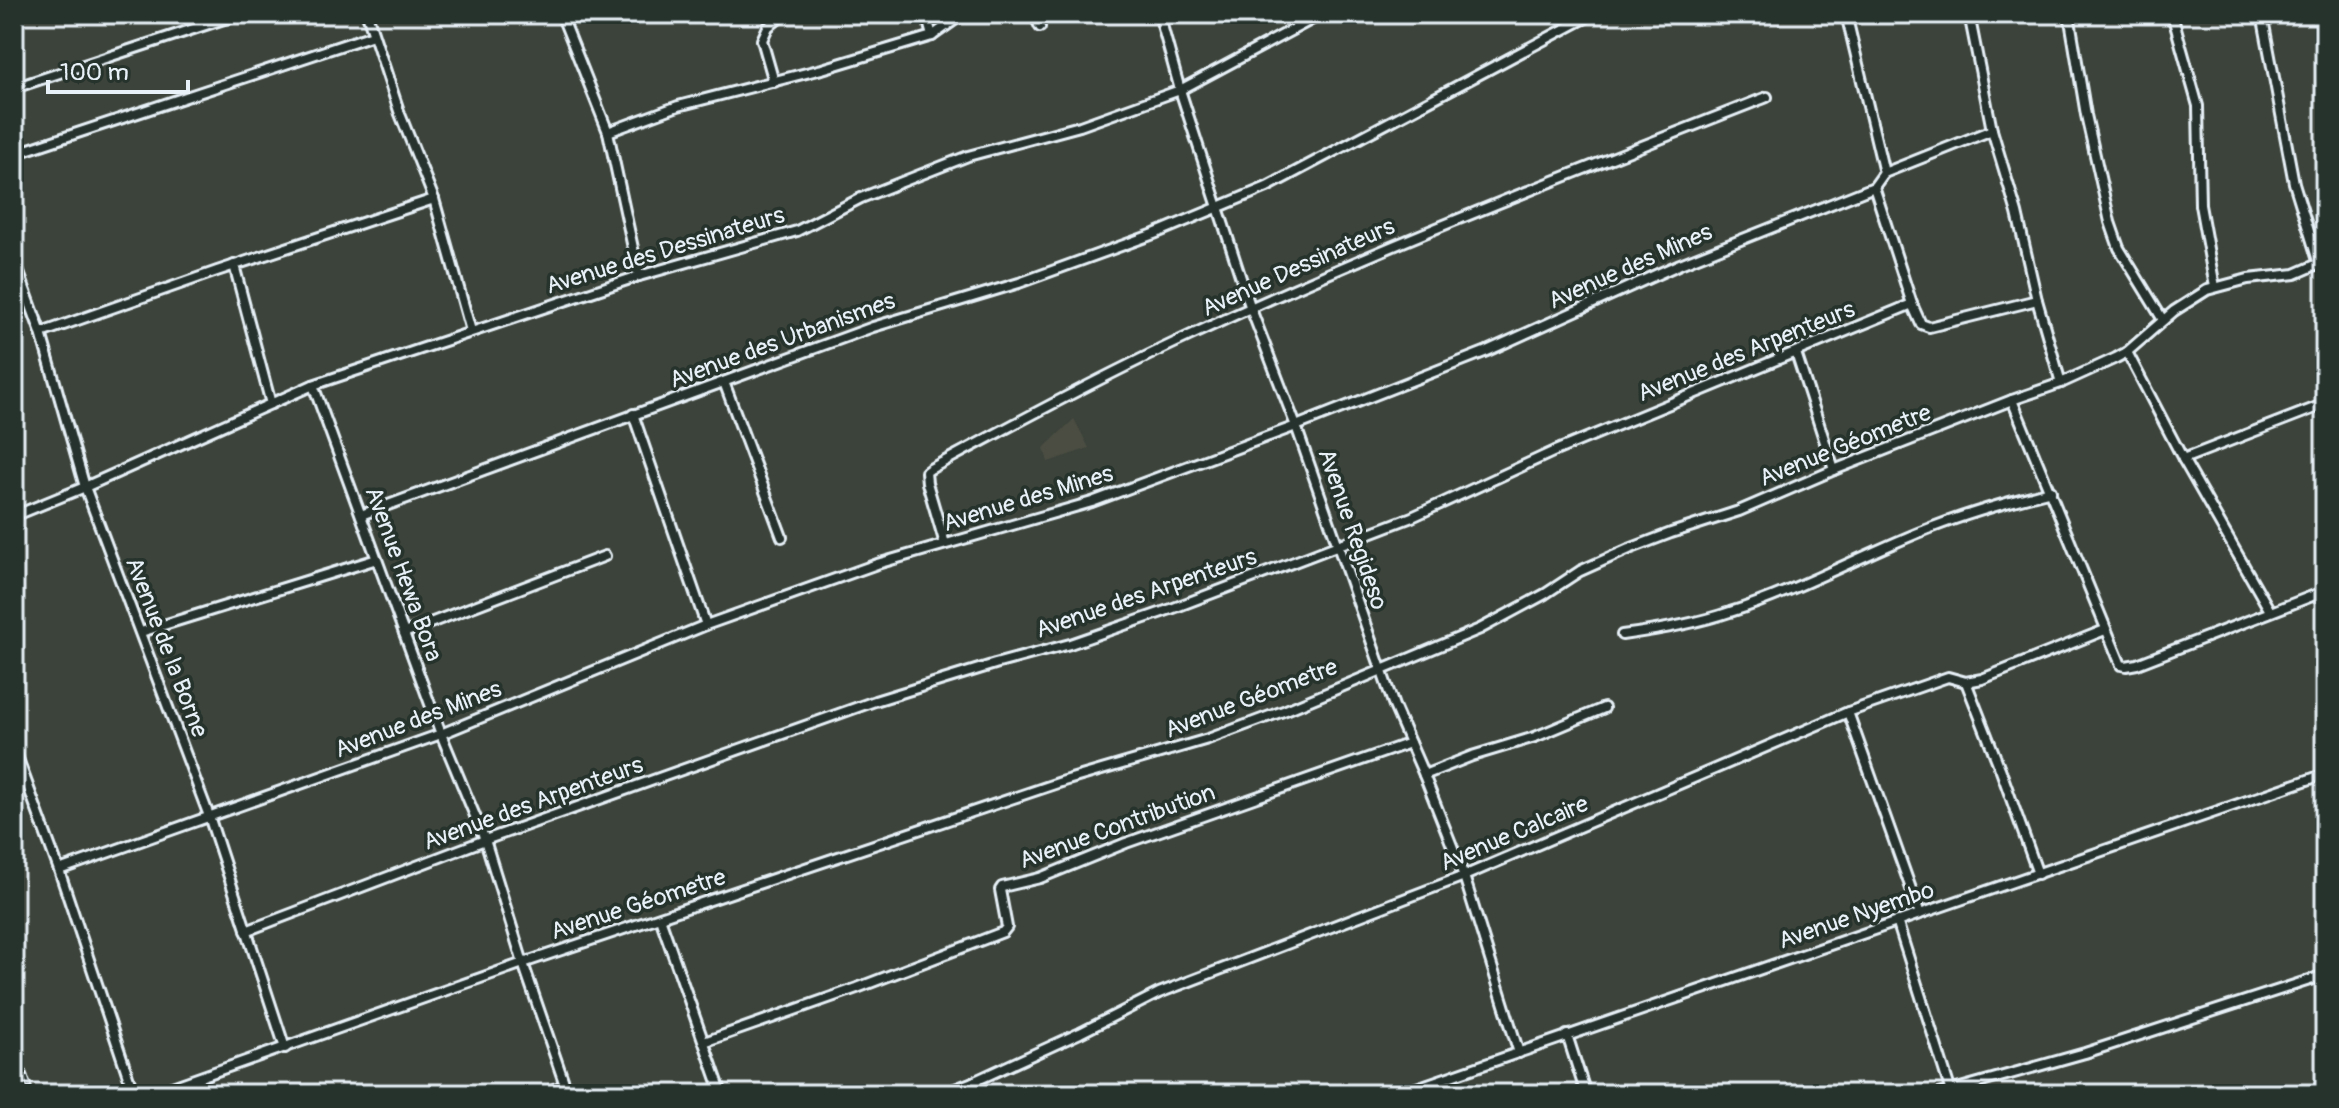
<svg xmlns="http://www.w3.org/2000/svg" width="2339" height="1108" font-family="Pangolin,sans-serif">
	<rect width="100%" height="100%" fill="#3c433a"/>
	<filter id="ink" filterUnits="userSpaceOnUse"><feTurbulence type="fractalNoise" baseFrequency=".0125" numOctaves="2"/><feDisplacementMap in="SourceGraphic" scale="16" xChannelSelector="R" yChannelSelector="G"/><feConvolveMatrix kernelMatrix="1 2 1 2 8 2 1 2 1" color-interpolation-filters="sRGB"/></filter>
	<g filter="url(#ink)">
		<polygon fill="#4c4e43" points="1074,419 1089,448 1048,462 1044,448"/>
		<g fill="none" stroke-linecap="round" stroke-linejoin="round">
			<g stroke="#e8f1f8" stroke-width="14">
				<g id="minor">
					<polyline points="367,14 400,114 434,199 471,331"/>
					<polyline points="561,14 608,132 639,276"/>
					<polyline points="1034,14 1040,27"/>
					<polyline points="1159,14 1180,90 1251,309 1296,426 1394,706 1424,775 1464,876 1519,1053"/>
					<polyline points="1846,14 1884,173"/>
					<polyline points="1969,14 1992,130 2017,213 2037,300 2061,383"/>
					<polyline points="2069,14 2086,115 2110,222 2119,248 2163,320"/>
					<polyline points="2172,14 2198,106 2200,205 2215,287"/>
					<polyline points="2262,14 2294,183 2319,264"/>
					<polyline points="932,36 963,14"/>
					<polyline points="774,82 762,40 768,27 784,14"/>
					<polyline points="14,88 239,14"/>
					<polyline points="608,132 678,106 822,69 932,36 926,14"/>
					<polyline points="14,154 373,35"/>
					<polyline points="1874,187 1912,304 1921,324 1929,327 2037,300"/>
					<polyline points="14,259 41,333 85,487 209,816 285,1048"/>
					<polyline points="234,265 271,404"/>
					<polyline points="41,333 217,271 434,199"/>
					<polyline points="2127,352 2183,459 2270,611"/>
					<polyline points="1796,353 1834,470"/>
					<polyline points="724,382 782,537"/>
					<polyline points="313,385 441,734 485,840 523,963 568,1094"/>
					<polyline points="2012,400 2121,665 2126,666 2137,664 2325,591"/>
					<polyline points="633,414 706,625"/>
					<polyline points="2183,459 2325,404"/>
					<polyline points="361,515 873,327 1019,283 1154,234 1267,187 1593,14"/>
					<polyline points="14,516 85,487 313,385 639,276 797,231 861,198 968,156 1080,126 1180,90 1322,14"/>
					<path d="M945 544 927 483 926 472 930 469C1016 423 1101 377 1189 336 1378 248 1573 173 1767 97"/>
					<polyline points="141,632 377,559"/>
					<polyline points="404,633 605,556"/>
					<path d="M1622 635C1659 630 1695 624 1730 612 1800 590 1865 553 1933 527 1972 512 2011 501 2051 491"/>
					<polyline points="1966,682 2001,771 2038,874"/>
					<polyline points="1848,712 1920,914"/>
					<polyline points="14,748 59,870 134,1094"/>
					<polyline points="1424,775 1472,756 1535,737 1604,708"/>
					<polyline points="59,870 441,734 706,625 877,564 1092,502 1296,426 1487,351 1680,264 1874,187 1884,173 1992,130"/>
					<polyline points="660,918 722,1094"/>
					<polyline points="1897,921 1951,1092"/>
					<polyline points="246,931 485,840 875,701 995,664 1070,644 1171,609 1412,517 1555,451 1912,304"/>
					<polyline points="1567,1035 1586,1094"/>
					<polyline points="704,1042 857,988 1003,932 1007,927 1000,890 1002,887 1040,878 1126,843 1410,743"/>
					<polyline points="973,1082 977,1094"/>
					<polyline points="152,1094 523,963 1064,781 1208,739 1286,710 1480,629 1545,594 1580,571 1629,549 1671,533 1739,511 1834,470 2012,400 2061,383 2116,358 2127,352 2174,311 2207,290 2248,279 2295,274 2325,261"/>
					<polyline points="540,1094 565,1085"/>
					<polyline points="942,1094 973,1082 1080,1033 1159,993 1464,876 1848,712 1948,677 1966,682 1982,679 2105,630"/>
					<polyline points="1399,1094 2325,774"/>
					<polyline points="1939,1094 2085,1053 2325,975"/>
				</g>
			</g>
			<use href="#minor" stroke="#26332d" stroke-width="8"/>
			<g stroke="#e8f1f8" stroke-width="6">
				<polyline id="rail" points="14,1043 32,1094"/>
			</g>
			<use href="#rail" stroke="#26332d" stroke-width="3" stroke-dasharray="9" stroke-linecap="butt"/>
		</g>
	</g>
	<g text-anchor="middle" stroke-width="7" stroke-linejoin="round" paint-order="stroke">
		<g font-size="24" fill="#e8f1f8" stroke="#26332d">
			<text transform="translate(665 250) rotate(-17)" y="8">Avenue des Dessinateurs</text>
			<text transform="translate(1630 266) rotate(-24)" y="8">Avenue des Mines</text>
			<text transform="translate(1298 267) rotate(-24)" y="8">Avenue Dessinateurs</text>
			<text transform="translate(782 340) rotate(-20)" y="8">Avenue des Urbanismes</text>
			<text transform="translate(1746 351) rotate(-22)" y="8">Avenue des Arpenteurs</text>
			<text transform="translate(1845 445) rotate(-22)" y="8">Avenue Géometre</text>
			<text transform="translate(1028 498) rotate(-17)" y="8">Avenue des Mines</text>
			<text transform="translate(1353 529) rotate(71)" y="8">Avenue Regideso</text>
			<text transform="translate(404 574) rotate(70)" y="8">Avenue Hewa Bora</text>
			<text transform="translate(1146 593) rotate(-19)" y="8">Avenue des Arpenteurs</text>
			<text transform="translate(167 647) rotate(69)" y="8">Avenue de la Borne</text>
			<text transform="translate(1251 698) rotate(-21)" y="8">Avenue Géometre</text>
			<text transform="translate(418 719) rotate(-21)" y="8">Avenue des Mines</text>
			<text transform="translate(533 803) rotate(-20)" y="8">Avenue des Arpenteurs</text>
			<text transform="translate(1117 826) rotate(-20)" y="8">Avenue Contribution</text>
			<text transform="translate(1514 833) rotate(-23)" y="8">Avenue Calcaire</text>
			<text transform="translate(638 904) rotate(-18)" y="8">Avenue Géometre</text>
			<text transform="translate(1856 915) rotate(-19)" y="8">Avenue Nyembo</text>
		</g>
	</g>
	<rect width="2339" height="1108" fill="none" stroke="#26332d" stroke-width="48"/>
	<rect x="24" y="24" width="2291" height="1060" fill="none" stroke="#e8f1f8" stroke-width="3" filter="url(#ink)"/>
	<path d="M48 80v12h140v-12" fill="none" stroke="#e8f1f8" stroke-width="4"/>
	<text x="60" y="80" font-size="24" fill="#e8f1f8" stroke="#26332d" stroke-width="6" paint-order="stroke">100 m</text>
</svg>
